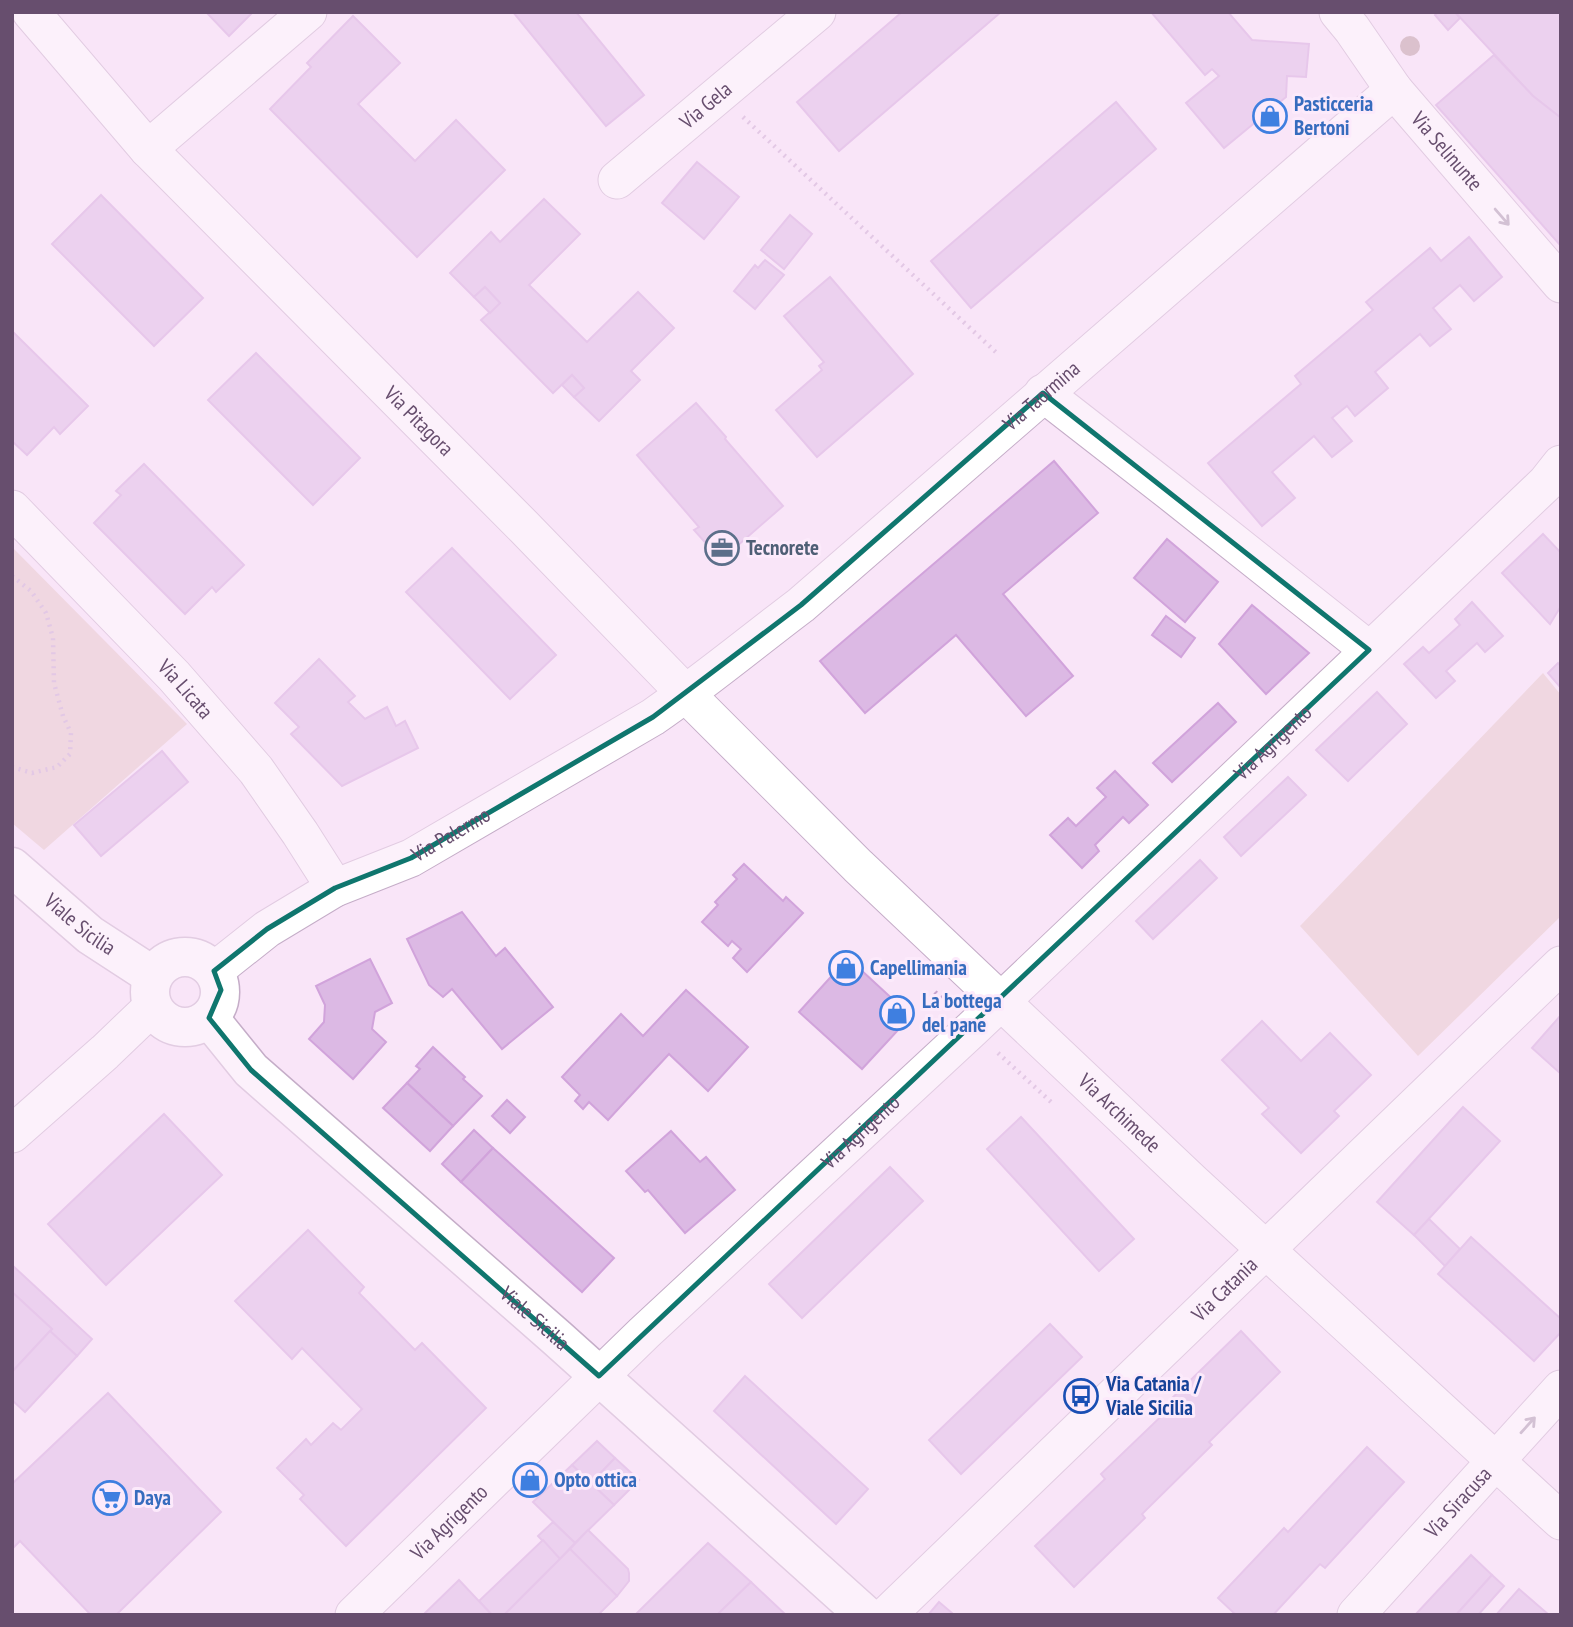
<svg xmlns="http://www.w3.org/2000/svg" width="1573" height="1627" font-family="'PT Sans Narrow',sans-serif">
	<rect width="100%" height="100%" fill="#f9e5f8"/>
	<g fill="#e4c6c5">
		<polygon points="12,547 187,724 44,850 12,823"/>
		<polygon points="1543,673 1561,695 1561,916 1418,1056 1300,926"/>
	</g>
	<g fill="#dcb9e4" stroke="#d1a3db" stroke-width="2">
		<polygon points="206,12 253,12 229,36"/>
		<polygon points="513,12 576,12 644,95 606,126"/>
		<polygon points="902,12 1001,12 839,151 797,102"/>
		<polygon points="1151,12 1228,12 1252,40 1309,44 1306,77 1287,76 1286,97 1224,148 1186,103 1219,76 1212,69 1205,75"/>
		<polygon points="1438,12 1455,12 1460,18 1448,30 1435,15"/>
		<polygon points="1455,12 1561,12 1561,118 1533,96"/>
		<polygon points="353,16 400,63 358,104 415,161 456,120 505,170 417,257 270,109 311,67 307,63"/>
		<polygon points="1494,55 1533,96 1561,118 1561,246 1436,105"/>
		<polygon points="1116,102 1156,149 971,308 931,261"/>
		<polygon points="697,162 739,197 704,239 662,203"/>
		<polygon points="101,195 203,298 154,346 52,244"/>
		<polygon points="544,199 580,234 529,285 587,342 638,292 674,328 631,371 640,380 599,421 574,397 584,388 572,375 553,393 481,320 500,303 485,287 474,297 450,273 491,232 500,242"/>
		<polygon points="790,215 812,234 784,269 761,250"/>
		<polygon points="1469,237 1502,277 1474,301 1460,285 1433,308 1451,329 1430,346 1420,334 1375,372 1388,388 1355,416 1347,406 1332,418 1352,441 1332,457 1314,436 1272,472 1295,498 1262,526 1208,463 1301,384 1295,376 1373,310 1366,302 1430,248 1441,261"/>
		<polygon points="765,260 784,275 755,309 734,291 755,265 758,268"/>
		<polygon points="830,277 913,374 817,457 776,410 822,370 819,366 824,362 784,316"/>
		<polygon points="485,287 500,303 490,313 474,297"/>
		<polygon points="12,331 88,406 60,434 54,427 27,455 12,441"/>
		<polygon points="256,353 360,458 313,505 208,400"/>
		<polygon points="572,375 584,388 574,397 562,385"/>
		<polygon points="696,403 726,437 725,439 783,506 721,560 694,530 699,527 637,455"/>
		<polygon points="1054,461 1098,513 1003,594 1073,676 1026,716 956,635 865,713 820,661"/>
		<polygon points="144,464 244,565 216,592 212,587 185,614 94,523 121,495 116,491"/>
		<polygon points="1543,534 1561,553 1561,606 1550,624 1502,573"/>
		<polygon points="1167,539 1218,582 1185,622 1134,578"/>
		<polygon points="452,548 556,655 510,699 406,592"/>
		<polygon points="1472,602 1503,636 1485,652 1477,643 1446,671 1455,681 1436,698 1404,664 1423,647 1429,653 1460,625 1455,619"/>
		<polygon points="1252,605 1309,653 1266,694 1219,644"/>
		<polygon points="1166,616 1195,638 1181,657 1152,635"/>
		<polygon points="319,659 355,696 348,702 365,719 387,707 396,726 405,721 418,748 342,786 291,734 299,727 275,703"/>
		<polygon points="1558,663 1561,667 1561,688 1548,673"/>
		<polygon points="1377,692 1407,724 1348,781 1316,750"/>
		<polygon points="1218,703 1236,722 1172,782 1153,763"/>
		<polygon points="162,751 188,782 101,856 74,825"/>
		<polygon points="1115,771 1148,805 1129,823 1123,817 1095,845 1099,851 1082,868 1050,835 1068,818 1076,826 1106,797 1097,788"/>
		<polygon points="1288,777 1306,795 1241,856 1224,837"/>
		<polygon points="1200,860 1217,878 1153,939 1136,921"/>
		<polygon points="744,864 783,901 786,897 803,913 747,972 733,958 741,949 732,941 728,946 702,922 718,905 715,902 737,879 733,875"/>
		<polygon points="462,912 496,956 505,948 553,1007 502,1049 452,989 443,997 429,985 407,939"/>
		<polygon points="848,958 911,1016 862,1069 799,1012"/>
		<polygon points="370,959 392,1003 375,1012 372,1029 386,1042 353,1079 309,1039 324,1022 325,1005 316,986"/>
		<polygon points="686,990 748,1047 708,1091 669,1054 608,1120 589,1102 583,1109 575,1101 580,1095 562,1077 621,1014 643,1036"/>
		<polygon points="1561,1015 1561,1074 1532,1048"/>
		<polygon points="1262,1021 1301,1061 1330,1033 1371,1075 1334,1111 1339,1116 1301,1153 1262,1114 1269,1108 1222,1060"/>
		<polygon points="433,1047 465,1077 463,1079 482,1096 453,1126 407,1083 420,1069 416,1066"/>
		<polygon points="407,1083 453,1126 430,1151 383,1108"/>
		<polygon points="507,1100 525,1117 510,1133 492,1116"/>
		<polygon points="1463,1107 1500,1141 1414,1235 1377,1202"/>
		<polygon points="164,1114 222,1175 106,1285 48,1224"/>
		<polygon points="1021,1117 1134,1239 1099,1271 987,1149"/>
		<polygon points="474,1130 493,1148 461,1182 442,1164"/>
		<polygon points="671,1131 700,1162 706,1157 735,1190 685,1233 648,1190 645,1192 626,1171"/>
		<polygon points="493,1148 614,1258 582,1292 461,1182"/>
		<polygon points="890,1167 923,1201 802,1318 769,1284"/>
		<polygon points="1429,1219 1460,1249 1445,1266 1414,1235"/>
		<polygon points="308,1230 364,1287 359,1293 415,1350 422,1343 486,1408 346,1546 300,1499 304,1495 277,1468 306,1439 311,1445 333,1423 341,1430 362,1409 302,1348 292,1359 235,1301"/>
		<polygon points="1471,1237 1561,1319 1561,1332 1534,1361 1438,1274"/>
		<polygon points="12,1265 92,1339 77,1356 50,1331 52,1329 12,1292"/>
		<polygon points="12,1292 52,1329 12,1372"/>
		<polygon points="1050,1324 1082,1357 961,1474 929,1440"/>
		<polygon points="50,1331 77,1356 25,1412 12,1400 12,1372"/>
		<polygon points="1241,1331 1280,1372 1209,1442 1212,1445 1142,1514 1145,1518 1074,1587 1035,1546 1105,1479 1101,1474 1173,1405 1168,1402"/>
		<polygon points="745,1376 868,1489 836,1524 714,1411"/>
		<polygon points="108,1393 221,1512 116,1615 91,1615 20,1541 12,1549 12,1484"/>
		<polygon points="597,1441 615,1458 591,1483 572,1465"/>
		<polygon points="1367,1447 1404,1482 1325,1568 1320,1564 1273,1615 1236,1615 1218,1598 1284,1528 1288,1532"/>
		<polygon points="615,1458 639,1480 614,1505 591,1483"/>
		<polygon points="572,1465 614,1505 575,1543 533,1502"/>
		<polygon points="553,1522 575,1543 560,1559 538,1536"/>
		<polygon points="588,1530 628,1569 629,1573 629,1581 617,1596 570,1549"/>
		<polygon points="543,1540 560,1559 504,1615 492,1615 479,1601"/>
		<polygon points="708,1543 751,1582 717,1615 635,1615"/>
		<polygon points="570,1549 617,1596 598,1615 504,1615"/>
		<polygon points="1471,1555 1492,1575 1456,1615 1415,1615"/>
		<polygon points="1492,1575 1504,1586 1478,1615 1456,1615"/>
		<polygon points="459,1580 492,1615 423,1615"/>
		<polygon points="751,1582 786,1615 717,1615"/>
		<polygon points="1519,1589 1549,1615 1496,1615"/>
		<polygon points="939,1602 952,1613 950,1615 928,1615"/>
	</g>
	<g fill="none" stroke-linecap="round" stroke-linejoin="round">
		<g stroke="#c5adc8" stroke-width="39">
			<g id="minor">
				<path id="s1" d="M31 12 148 149 524 527 686 694 858 866 1191 1181 1561 1521"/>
				<path id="s2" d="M1338 12 1352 29 1394 90 1561 284"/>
				<polyline points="148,149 308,12"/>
				<path id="s3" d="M617 180 817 12"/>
				<polyline points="1043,393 1174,495 1369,650"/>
				<path id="s4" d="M12 509 174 676 256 770 300 833 335 888"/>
				<path id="s5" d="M214 971 267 929 335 888 411 858 653 717C704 682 752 642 801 605L1394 90"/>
				<polyline points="12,1134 105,1052 152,1007"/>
				<path id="s6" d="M354 1615 644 1333 972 1029 1546 483 1561 464"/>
				<path id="s7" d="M887 1615 1561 965"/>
				<path id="s8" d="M1356 1615 1561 1389"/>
			</g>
		</g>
		<g stroke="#c5adc8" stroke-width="41">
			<g id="tertiary">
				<path id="s9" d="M12 867 90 935 153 976"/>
				<circle cx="185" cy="992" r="35"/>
				<path id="s10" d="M209 1018 251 1070 557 1338 865 1615"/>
			</g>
		</g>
		<g stroke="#c7a4cf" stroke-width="4.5" stroke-dasharray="2 5" stroke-linecap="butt">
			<polyline points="743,117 999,355"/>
			<polyline points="12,576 31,591 46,613 53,638 54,683 63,716 71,733 70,754 57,767 32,773 12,767"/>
			<polyline points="935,992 949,1006"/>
			<polyline points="998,1053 1051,1102"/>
		</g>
		<use href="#minor" stroke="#fff" stroke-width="37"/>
		<use href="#tertiary" stroke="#fff" stroke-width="38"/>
	</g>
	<circle fill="#b5959a" cx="1410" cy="46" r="10"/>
	<defs><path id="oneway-shaft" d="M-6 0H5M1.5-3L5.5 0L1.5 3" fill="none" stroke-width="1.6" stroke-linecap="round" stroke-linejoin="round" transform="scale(1.75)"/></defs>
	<g stroke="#a495a8">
		<use href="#oneway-shaft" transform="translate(1502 217) rotate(49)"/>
		<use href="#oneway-shaft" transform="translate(1528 1425) rotate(-48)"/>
	</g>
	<path d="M0 0H1573V1627H0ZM1043 393 1369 650 599 1376 251 1070 209 1018 221 990 214 971 267 929 335 888 411 858 653 717 801 605Z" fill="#f9e5f8" fill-opacity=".55" fill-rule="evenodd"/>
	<path fill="none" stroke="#0f766e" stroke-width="5" stroke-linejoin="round" d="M1043 393 1369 650 599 1376 251 1070 209 1018 221 990 214 971 267 929 335 888 411 858 653 717 801 605Z"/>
	<defs>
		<g id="shop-ring" transform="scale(1.75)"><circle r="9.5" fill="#fceafb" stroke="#3f7fe0" stroke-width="1.5"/><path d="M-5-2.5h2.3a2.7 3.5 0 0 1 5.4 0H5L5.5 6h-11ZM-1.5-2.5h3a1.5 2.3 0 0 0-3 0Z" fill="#3f7fe0"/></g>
		<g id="office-ring" transform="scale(1.75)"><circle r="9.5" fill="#fceafb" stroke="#5c6f8a" stroke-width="1.5"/><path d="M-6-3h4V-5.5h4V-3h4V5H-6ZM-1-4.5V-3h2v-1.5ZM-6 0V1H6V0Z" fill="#5c6f8a"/></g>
		<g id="bus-ring" transform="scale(1.75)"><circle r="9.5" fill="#fceafb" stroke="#1a4fb4" stroke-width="1.5"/><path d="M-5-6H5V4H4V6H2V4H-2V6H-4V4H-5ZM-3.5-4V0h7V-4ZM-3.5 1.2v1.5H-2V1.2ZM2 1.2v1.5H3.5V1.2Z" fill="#1a4fb4"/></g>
		<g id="supermarket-ring" transform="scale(1.75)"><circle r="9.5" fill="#fceafb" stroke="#3f7fe0" stroke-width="1.5"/><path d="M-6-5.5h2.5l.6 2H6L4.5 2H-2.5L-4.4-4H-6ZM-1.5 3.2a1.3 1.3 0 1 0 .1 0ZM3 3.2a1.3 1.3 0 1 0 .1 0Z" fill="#3f7fe0"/></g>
	</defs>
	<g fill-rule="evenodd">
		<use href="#shop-ring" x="1270" y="116"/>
		<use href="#office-ring" x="722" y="548"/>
		<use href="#shop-ring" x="846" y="968"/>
		<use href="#shop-ring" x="897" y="1013"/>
		<use href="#bus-ring" x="1081" y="1396"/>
		<use href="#shop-ring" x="530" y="1480"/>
		<use href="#supermarket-ring" x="110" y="1498"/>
	</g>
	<g text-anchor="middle" stroke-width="6" stroke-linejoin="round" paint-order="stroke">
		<g font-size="21" font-weight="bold" fill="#366cbe" stroke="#fceafb" text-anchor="start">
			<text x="1294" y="111">Pasticceria<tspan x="1294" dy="24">Bertoni</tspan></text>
			<text x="870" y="975">Capellimania</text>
			<text x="922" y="1008">La bottega<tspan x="922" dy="24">del pane</tspan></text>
			<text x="554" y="1487">Opto ottica</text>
			<text x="134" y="1505">Daya</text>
		</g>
		<g font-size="21" fill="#674e6e" stroke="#fceafb">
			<text dy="7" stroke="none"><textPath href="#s3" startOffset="116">Via Gela</textPath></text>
			<text dy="7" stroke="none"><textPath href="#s2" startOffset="177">Via Selinunte</textPath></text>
			<text dy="7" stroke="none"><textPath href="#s5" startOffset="1013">Via Taormina</textPath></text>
			<text dy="7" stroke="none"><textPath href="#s1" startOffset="564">Via Pitagora</textPath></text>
			<text dy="7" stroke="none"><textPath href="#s4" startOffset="250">Via Licata</textPath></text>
			<text dy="7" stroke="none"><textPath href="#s6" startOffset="1267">Via Agrigento</textPath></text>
			<text dy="7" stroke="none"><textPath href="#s5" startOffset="275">Via Palermo</textPath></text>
			<text dy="7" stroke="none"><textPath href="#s9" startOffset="89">Viale Sicilia</textPath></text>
			<text dy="7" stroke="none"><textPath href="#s1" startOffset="1549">Via Archimede</textPath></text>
			<text dy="7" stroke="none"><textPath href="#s6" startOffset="700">Via Agrigento</textPath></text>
			<text dy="7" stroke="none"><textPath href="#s7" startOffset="469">Via Catania</textPath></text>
			<text dy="7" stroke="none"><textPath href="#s10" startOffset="444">Viale Sicilia</textPath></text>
			<text dy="7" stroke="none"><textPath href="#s8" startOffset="152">Via Siracusa</textPath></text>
			<text dy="7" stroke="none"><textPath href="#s6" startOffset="133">Via Agrigento</textPath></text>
		</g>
		<g font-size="21" font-weight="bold" fill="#4e5e75" stroke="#fceafb" text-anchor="start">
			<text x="746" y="555">Tecnorete</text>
		</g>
		<g font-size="21" font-weight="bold" fill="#164399" stroke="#fceafb" text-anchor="start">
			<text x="1106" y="1391">Via Catania /<tspan x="1106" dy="24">Viale Sicilia</tspan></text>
		</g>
	</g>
	<rect width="1573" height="1627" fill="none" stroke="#674e6e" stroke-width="28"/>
</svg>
